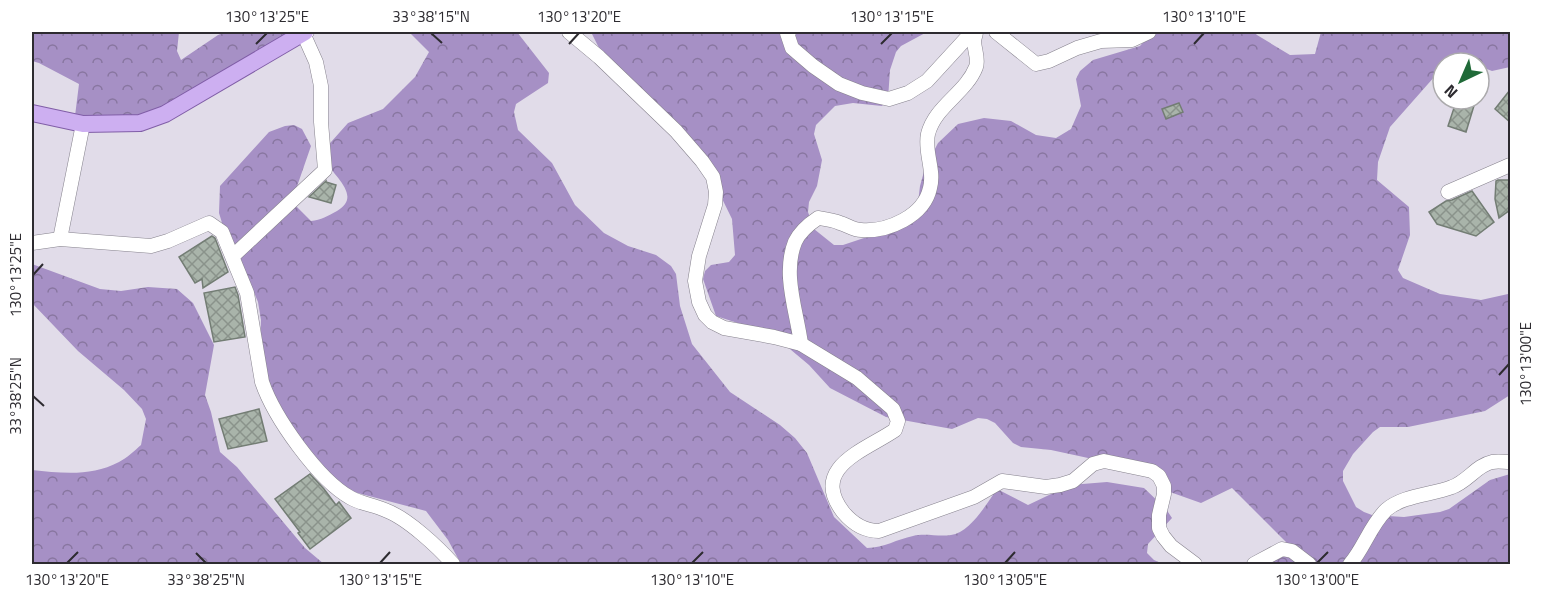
<svg xmlns="http://www.w3.org/2000/svg" width="1542" height="596" font-family="'Titillium Web',sans-serif">
	<defs>
		<pattern id="forest-crowns" width="20" height="18" patternUnits="userSpaceOnUse" patternTransform="scale(1.5)"><rect width="20" height="18" fill="#a690c5"/><path d="M2 6a3 3 0 1 1 6 0M12 15a3 3 0 1 1 6 0" fill="none" stroke="#8876a0"/></pattern>
		<pattern id="building-cross-hatch" width="8" height="8" patternUnits="userSpaceOnUse" patternTransform="scale(1.5)"><rect width="8" height="8" fill="#a9b4aa"/><path d="M0 0l8 8M0 8l8-8" fill="none" stroke="#8a938b"/></pattern>
	</defs>
	<rect width="100%" height="100%" fill="#e1dce9"/>
	<g fill="url(#forest-crowns)">
		<polygon points="32,32 179,32 177,51 181,60 218,35 225,32 290,32 165,112 74,124 79,84 39,63 32,61"/>
		<path d="M413 32H517L549 73 548 83 516 104 514 112 518 130 552 163 575 205 604 233 628 246 656 255 671 266 676 274 680 306 692 344 730 392 780 425 795 438 807 453 834 517 867 548C884 548 897 539 913 536 925 533 939 537 951 535 970 533 987 503 997 489L1028 505 1070 485 1107 482 1144 488 1166 509 1172 518 1148 544 1147 553 1154 560 1163 564H461L448 540 426 511 350 491 299 447 277 415 260 346 261 320 258 302 242 264 227 239 219 213 220 186 269 132 285 126 294 125 302 129 311 146 293 198 297 207 311 221C321 220 328 216 337 211 363 196 333 176 325 160 324 159 324 153 323 151L348 123 383 109 415 77 429 52 410 33Z"/>
		<polygon points="591,32 927,32 901,46 896,52 890,70 888,99 882,106 853,103 835,106 816,125 814,134 822,160 817,186 809,202 808,212 814,229 834,245 843,245 912,222 917,211 920,186 925,168 938,143 958,124 984,118 1011,121 1036,135 1056,138 1071,129 1081,106 1076,79 1080,71 1093,60 1140,46 1152,32 1254,32 1257,35 1290,55 1315,54 1321,32 1510,32 1510,67 1492,71 1479,66 1479,63 1471,63 1457,57 1449,63 1443,63 1443,67 1390,127 1378,162 1377,180 1409,207 1410,235 1398,270 1403,278 1440,294 1481,300 1508,294 1510,292 1510,395 1485,411 1408,427 1380,427 1373,432 1353,454 1343,471 1343,481 1356,507 1364,512 1372,515 1404,517 1440,512 1449,509 1490,480 1510,474 1510,564 1265,564 1286,542 1232,488 1201,503 1170,492 1150,475 1116,464 1051,450 1021,447 1013,443 995,423 987,419 978,418 952,429 886,417 830,388 809,365 772,334 716,316 703,279 705,271 711,265 729,262 735,255 732,219 705,164 606,62"/>
		<path d="M32 264 100 289 121 291 148 287 177 289 193 303 214 345 205 395 211 412 220 452 237 467 305 548 324 564H32V470C61 473 91 477 119 462 127 458 134 451 141 445L146 419 142 409 124 390 78 351 32 303Z"/>
	</g>
	<g fill="url(#building-cross-hatch)" stroke="#737d74" stroke-width="1.5">
		<polygon points="1510,90 1510,122 1495,109"/>
		<polygon points="1457,99 1476,99 1466,132 1448,126"/>
		<polygon points="1179,103 1183,112 1166,119 1162,109"/>
		<polygon points="1498,180 1510,180 1510,210 1499,218 1495,199 1496,181"/>
		<polygon points="326,181 326,182 336,185 331,203 309,197"/>
		<polygon points="1472,191 1494,222 1476,236 1437,224 1429,212 1446,201 1452,200"/>
		<polygon points="212,236 215,238 228,272 203,288 202,279 195,283 179,257"/>
		<polygon points="235,287 238,295 245,337 214,342 204,293"/>
		<polygon points="259,409 267,441 228,449 219,419"/>
		<polygon points="310,474 324,489 336,505 339,502 351,518 310,549 298,533 300,532 275,499"/>
	</g>
	<g fill="none" stroke-linecap="round" stroke-linejoin="round">
		<g stroke="#86828d" stroke-width="15">
			<g id="minor">
				<path d="M569 32 599 57 676 131 702 161 713 177 716 192 715 205 699 256 695 281 699 302 705 315 712 322 724 328 774 337 801 344 857 378 893 409 898 421 895 430C866 450 809 467 843 512 853 524 864 531 879 531L974 497 1002 481 1046 487 1060 485 1073 481 1093 464 1104 461 1152 471 1159 476 1164 486V494L1159 515V528L1163 536 1171 546 1195 564"/>
				<polyline points="789,32 787,33 792,48 813,66 839,84 862,93 889,99 908,93 927,81 972,32"/>
				<polyline points="996,32 1036,64 1049,61 1077,48 1101,41 1132,40 1149,32"/>
				<polyline points="1448,192 1510,165"/>
				<polyline points="60,239 83,124"/>
				<path d="M32 243 60 239 151 246 168 241 209 223 222 232 247 293 262 382C274 417 318 480 351 498 362 504 374 505 385 510 407 518 438 547 453 564"/>
				<polyline points="233,256 325,170 321,122 321,86 316,62 303,33 307,32"/>
				<path d="M801 344C797 312 782 274 795 242 800 231 809 224 818 218 825 219 833 220 840 223 847 225 854 230 861 230 888 232 924 216 930 188 935 170 924 152 928 134 935 106 966 93 976 67 979 59 974 49 974 40 975 37 976 34 976 32"/>
				<polyline points="1254,564 1282,549 1292,551 1309,564"/>
				<path d="M1350 564C1364 548 1370 526 1386 510 1403 495 1432 495 1452 487 1467 482 1477 465 1492 462 1498 461 1504 462 1510 462"/>
			</g>
		</g>
		<g stroke="#805ea7" stroke-width="18">
			<polyline id="major" points="32,113 83,124 140,123 165,114 305,32"/>
		</g>
		<use href="#minor" stroke="#fff" stroke-width="14"/>
		<use href="#major" stroke="#cdaff1" stroke-width="16"/>
	</g>
	<path fill="none" stroke="#2d2b30" stroke-width="2" d="M431 33 442 43M256 44 267 33M569 44 579 33M881 44 892 33M1194 44 1204 33M33 275 43 264M1499 375 1509 364M33 396 44 406M196 553 206 563M67 563 78 552M380 563 390 552M692 563 703 552M1005 563 1015 552M1317 563 1328 552"/>
	<rect width="1542" height="596" fill="none" stroke="#ffffff" stroke-width="66"/>
	<g transform="translate(1461 81) rotate(224)"><circle r="28" fill="#ffffff" stroke="#abaaac" stroke-width="1.5"/>
	<path d="M0-4.5L10 22L0 15L-10 22Z" fill="#206a38"/>
	<text y="-9" font-size="16" font-weight="bold" text-anchor="middle" fill="#2d2b30">N</text>
	</g>
	<rect x="33" y="33" width="1476" height="530" fill="none" stroke="#2d2b30" stroke-width="2"/>
	<g font-size="15" text-anchor="middle" fill="#2d2b30">
		<text x="267" y="22">130°13'25"E</text>
		<text x="431" y="22">33°38'15"N</text>
		<text x="579" y="22">130°13'20"E</text>
		<text x="892" y="22">130°13'15"E</text>
		<text x="1204" y="22">130°13'10"E</text>
		<text transform="translate(16 275) rotate(-90)" y="5">130°13'25"E</text>
		<text transform="translate(1526 364) rotate(-90)" y="5">130°13'00"E</text>
		<text transform="translate(16 396) rotate(-90)" y="5">33°38'25"N</text>
		<text x="67" y="585">130°13'20"E</text>
		<text x="206" y="585">33°38'25"N</text>
		<text x="380" y="585">130°13'15"E</text>
		<text x="692" y="585">130°13'10"E</text>
		<text x="1005" y="585">130°13'05"E</text>
		<text x="1317" y="585">130°13'00"E</text>
	</g>
</svg>
